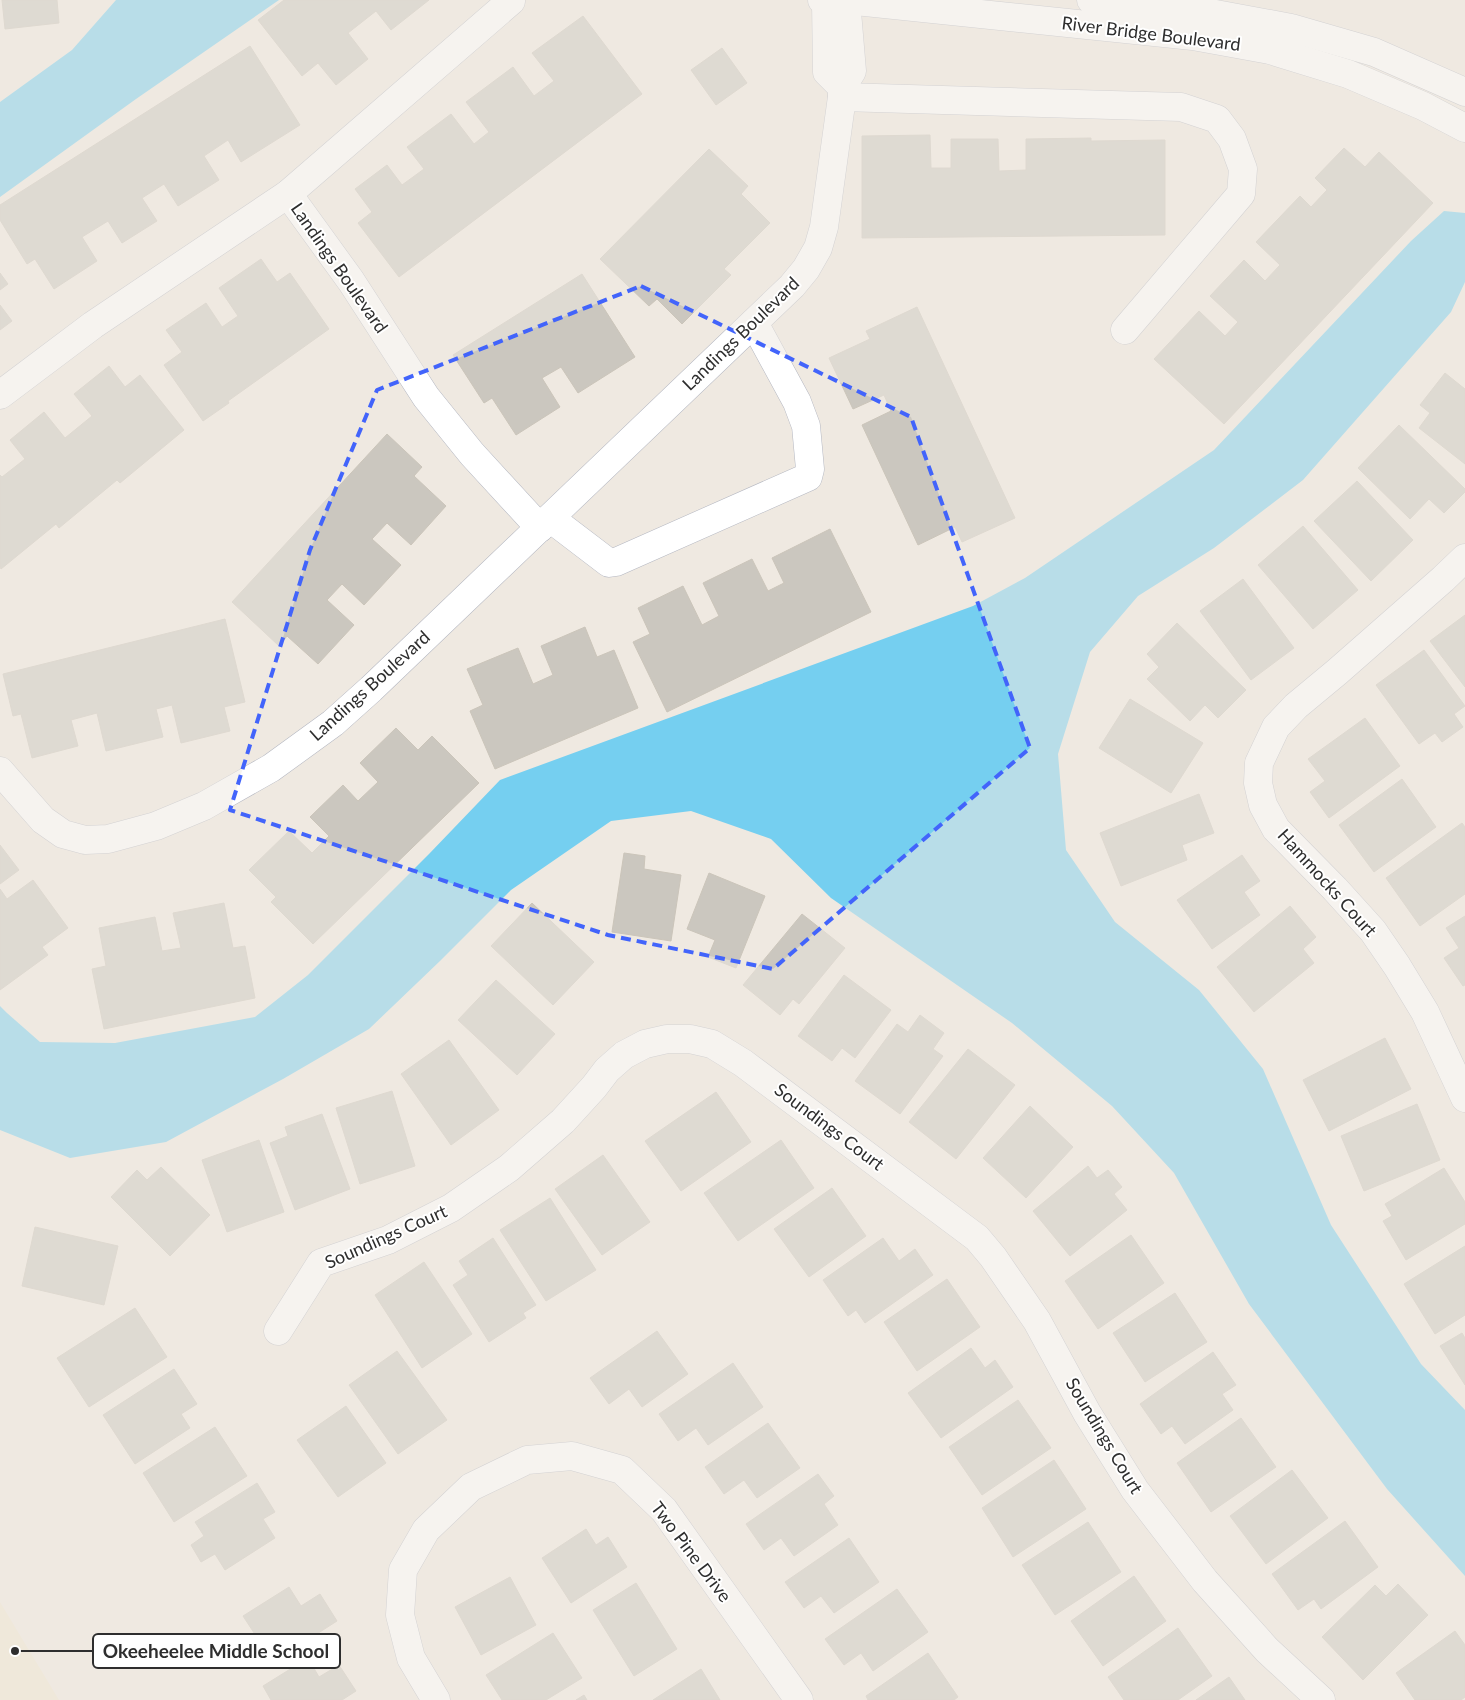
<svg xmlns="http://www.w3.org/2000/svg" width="1465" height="1700" font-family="Lato,sans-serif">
	<rect width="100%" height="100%" fill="#efe9e1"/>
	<polygon fill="#f0e6d1" points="0,1602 59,1700 0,1700"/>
	<g fill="#75cff0">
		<polygon points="116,0 279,0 136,99 0,197 0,102 72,50"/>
		<polygon points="1444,211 1465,213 1465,282 1451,312 1303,480 1214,548 1138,596 1090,652 1058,754 1066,850 1115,922 1199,990 1263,1069 1331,1225 1421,1364 1465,1410 1465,1576 1387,1489 1249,1304 1174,1173 1112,1106 1012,1023 831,898 771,839 691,811 611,821 511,890 440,961 369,1029 283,1079 166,1142 70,1158 0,1130 0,1006 7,1013 40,1042 115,1043 255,1017 308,975 429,854 500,780 973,606 1025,578 1214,450 1411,241"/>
	</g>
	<g fill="#cbc7bf" stroke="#cbc5ba">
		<polygon points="2,0 57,0 59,23 5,29"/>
		<polygon points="284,0 429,0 391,30 376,11 348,33 368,59 336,85 318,63 302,76 258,20"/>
		<polygon points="583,16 642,94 399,277 358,223 372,212 355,189 387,165 402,185 424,169 407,147 451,114 474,144 489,132 466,102 513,67 534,96 554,81 532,53"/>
		<polygon points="250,46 300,125 241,162 228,140 204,156 219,180 178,206 164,184 142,198 157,221 122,243 108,221 82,237 97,261 54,289 35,259 27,264 0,220 0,205"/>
		<polygon points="722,48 747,83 716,105 691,70"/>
		<polygon points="930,135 931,168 951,168 951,139 998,139 999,171 1026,170 1026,139 1091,138 1091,141 1165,140 1165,235 862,238 862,136"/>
		<polygon points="1344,148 1365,167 1379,152 1433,203 1224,424 1154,359 1199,311 1225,336 1238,322 1210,296 1244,260 1265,281 1280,265 1256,242 1300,196 1311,207 1327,190 1315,178"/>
		<polygon points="709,149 748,186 741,194 770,223 724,269 731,275 682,324 657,299 649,306 600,259"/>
		<polygon points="261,259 277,282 290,273 329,329 228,401 229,403 203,421 164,365 182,352 166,330 206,303 222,327 238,316 219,288"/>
		<polygon points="0,273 8,284 0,290"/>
		<polygon points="582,274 635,357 578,393 561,367 542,378 560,407 516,435 492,398 484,403 453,355"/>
		<polygon points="0,305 12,321 0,330"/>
		<polygon points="917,307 1015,518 962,542 955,527 918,545 862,425 891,411 884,395 853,409 829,358 870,339 866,331"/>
		<polygon points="109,366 125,387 140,375 184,430 120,483 117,480 59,528 56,524 1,569 0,567 0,475 2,477 25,459 10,440 44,412 65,438 92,416 74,394"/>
		<polygon points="1445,373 1465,389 1465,464 1419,428 1430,413 1420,405"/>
		<polygon points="1399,425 1465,489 1465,492 1444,513 1429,499 1410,519 1358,468"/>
		<polygon points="387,434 422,467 414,476 446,506 411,545 387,523 372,539 401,565 364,605 342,584 327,600 354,625 318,664 287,636 279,646 232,602"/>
		<polygon points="1357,481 1413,540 1371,581 1314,521"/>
		<polygon points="1303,526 1358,590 1313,629 1258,565"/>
		<polygon points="830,529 871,612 667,712 633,642 650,634 638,608 683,586 702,625 719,616 703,583 752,559 768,591 784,583 772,558"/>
		<polygon points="1243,579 1294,648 1251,680 1200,611"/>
		<polygon points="1465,615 1465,687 1430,641"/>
		<polygon points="225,619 245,702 224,707 230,731 181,743 172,705 156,709 163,737 106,751 97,713 71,720 78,746 32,758 21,714 13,716 3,674"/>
		<polygon points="1177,623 1246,690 1218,718 1205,705 1190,721 1147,679 1159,667 1147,654"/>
		<polygon points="585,627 597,657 614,650 638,708 495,769 470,711 483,705 467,669 518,648 533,684 553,675 541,646"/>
		<polygon points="1424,650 1465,706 1454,714 1463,727 1442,742 1435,733 1419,744 1376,685"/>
		<polygon points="1130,699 1203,743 1171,793 1099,748"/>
		<polygon points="1365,718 1400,766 1329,818 1310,792 1325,781 1308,759"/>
		<polygon points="396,728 418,750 432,736 479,783 313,944 271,902 276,897 249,870 289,831 312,853 329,836 310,817 343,785 358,801 378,782 360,763"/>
		<polygon points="1402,779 1436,827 1374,872 1339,825"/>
		<polygon points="1199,794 1214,833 1182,845 1187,860 1121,886 1100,833"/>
		<polygon points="1462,823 1465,827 1465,894 1420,926 1386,878"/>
		<polygon points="0,845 19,870 0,884"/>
		<polygon points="624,853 645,856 644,869 681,875 671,941 612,932"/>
		<polygon points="1242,855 1260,881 1244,892 1260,915 1212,949 1177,900"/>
		<polygon points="709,873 765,896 736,968 708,957 715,940 687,929"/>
		<polygon points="33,880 68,928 42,947 48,955 0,990 0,889 7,899"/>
		<polygon points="224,903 233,948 245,946 255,998 104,1029 92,969 106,966 99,928 155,917 162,951 181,948 173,913"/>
		<polygon points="532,903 594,962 553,1005 491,946"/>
		<polygon points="1290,906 1316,937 1303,949 1314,963 1254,1012 1217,967"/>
		<polygon points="802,914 845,948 799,1004 793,999 780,1015 743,985"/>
		<polygon points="1465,916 1465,985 1463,986 1444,958 1459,948 1446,928"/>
		<polygon points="844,975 891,1010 855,1058 842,1048 832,1061 798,1036"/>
		<polygon points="496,980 555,1034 517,1075 458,1020"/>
		<polygon points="920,1015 944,1033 933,1049 943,1056 900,1114 855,1081 897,1024 908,1032"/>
		<polygon points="1385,1038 1411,1089 1329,1131 1303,1080"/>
		<polygon points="449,1040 499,1110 451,1145 401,1074"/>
		<polygon points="968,1049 1015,1085 956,1159 909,1122"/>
		<polygon points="392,1091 415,1166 360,1184 336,1108"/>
		<polygon points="716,1092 751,1142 681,1191 645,1141"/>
		<polygon points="1417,1104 1440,1160 1364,1191 1341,1136"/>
		<polygon points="1030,1106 1073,1147 1026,1198 983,1158"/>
		<polygon points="322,1114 350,1189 295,1210 270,1143 288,1136 285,1127"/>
		<polygon points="259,1140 284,1212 227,1232 202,1160"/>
		<polygon points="781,1140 814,1188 738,1241 704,1193"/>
		<polygon points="603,1155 650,1222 602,1255 555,1189"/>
		<polygon points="1088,1166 1097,1178 1108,1170 1122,1187 1114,1194 1127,1210 1070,1256 1033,1211"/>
		<polygon points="161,1167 210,1215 170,1256 111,1197 137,1170 147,1180"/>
		<polygon points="1444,1168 1465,1202 1465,1224 1406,1260 1383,1221 1392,1216 1385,1204"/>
		<polygon points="832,1188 866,1236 809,1277 774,1229"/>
		<polygon points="550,1198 596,1270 546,1301 500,1230"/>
		<polygon points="35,1227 118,1246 104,1305 22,1286"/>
		<polygon points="1131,1235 1164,1283 1098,1329 1065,1281"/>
		<polygon points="493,1238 536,1305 523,1313 526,1318 489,1342 453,1285 468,1275 459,1261"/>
		<polygon points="883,1238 899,1261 915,1249 933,1275 865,1323 856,1310 848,1316 823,1280"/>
		<polygon points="1465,1246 1465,1315 1435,1334 1404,1284"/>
		<polygon points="424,1262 472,1334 422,1368 375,1295"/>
		<polygon points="947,1279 980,1327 917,1371 884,1322"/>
		<polygon points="1175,1293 1207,1342 1145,1382 1113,1333"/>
		<polygon points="135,1308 167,1357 89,1407 57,1358"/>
		<polygon points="657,1331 688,1374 642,1407 629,1389 609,1404 590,1378"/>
		<polygon points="1462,1333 1465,1338 1465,1385 1440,1346"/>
		<polygon points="971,1348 985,1368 995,1360 1013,1387 941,1438 908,1393"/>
		<polygon points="397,1351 447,1420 398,1454 349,1385"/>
		<polygon points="1213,1352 1236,1385 1222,1394 1233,1410 1185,1444 1172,1426 1161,1434 1140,1404"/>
		<polygon points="733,1363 763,1407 708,1445 696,1428 678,1441 659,1414"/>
		<polygon points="174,1369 197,1404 181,1414 190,1428 135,1464 103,1415"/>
		<polygon points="1018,1400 1051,1448 982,1495 949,1447"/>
		<polygon points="346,1406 386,1463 338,1497 297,1440"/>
		<polygon points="1241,1418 1276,1467 1211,1512 1177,1463"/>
		<polygon points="768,1423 800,1468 757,1498 744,1480 724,1494 705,1467"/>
		<polygon points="215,1427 247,1476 174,1522 143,1473"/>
		<polygon points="1054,1460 1086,1509 1013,1557 982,1508"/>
		<polygon points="1292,1470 1328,1518 1266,1564 1230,1516"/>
		<polygon points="818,1474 834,1496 824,1504 838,1525 794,1556 781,1538 764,1550 746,1524"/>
		<polygon points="257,1483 275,1512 263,1519 275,1538 225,1570 215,1554 201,1562 191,1545 204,1536 195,1522"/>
		<polygon points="1345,1521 1378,1567 1321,1609 1314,1599 1298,1610 1272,1574"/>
		<polygon points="1088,1522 1121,1572 1055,1615 1022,1565"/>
		<polygon points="586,1529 596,1545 608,1537 627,1567 571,1603 542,1558"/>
		<polygon points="849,1538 879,1582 834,1613 821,1596 804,1608 785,1582"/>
		<polygon points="1134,1576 1166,1621 1103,1666 1071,1621"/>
		<polygon points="510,1577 536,1625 481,1655 455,1607"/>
		<polygon points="636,1583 677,1649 634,1676 593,1610"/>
		<polygon points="1398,1584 1428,1615 1363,1680 1322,1637 1375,1585 1386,1596"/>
		<polygon points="289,1587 301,1606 320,1594 337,1621 273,1662 243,1616"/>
		<polygon points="897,1589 928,1632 873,1671 861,1653 844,1665 825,1639"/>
		<polygon points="1178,1628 1212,1676 1178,1700 1124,1700 1108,1677"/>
		<polygon points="1455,1631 1465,1645 1465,1697 1461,1700 1415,1700 1396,1673"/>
		<polygon points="553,1633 582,1678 546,1700 502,1700 486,1675"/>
		<polygon points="928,1653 958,1697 954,1700 868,1700 866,1696"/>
		<polygon points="308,1658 319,1677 339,1665 356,1691 342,1700 271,1700 263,1686"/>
		<polygon points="701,1669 720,1700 653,1700"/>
		<polygon points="1229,1677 1245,1700 1196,1700"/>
		<polygon points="584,1695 587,1700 576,1700"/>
	</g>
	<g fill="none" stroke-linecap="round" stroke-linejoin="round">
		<g stroke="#b4b7c1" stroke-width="29">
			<g id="minor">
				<polyline points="822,0 846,0 1193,36 1270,50 1348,74 1423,106 1465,128"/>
				<polyline points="826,0 827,72 842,87"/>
				<polyline points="1091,0 1210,13 1291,28 1374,52 1465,92"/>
				<polyline points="842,97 1181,107 1217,119 1232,139 1243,169 1241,194 1125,330"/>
				<polyline points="288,194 351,281 426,397 472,454 540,528"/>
				<polyline points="0,395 93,325 288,194 511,1"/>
				<polyline points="550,518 609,563 616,562 808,477 810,469 806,426 797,402 754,323"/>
				<polyline points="1465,558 1443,579 1337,672 1296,706 1276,727 1259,763 1258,783 1263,805 1276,829 1335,889 1373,931 1397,966 1425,1012 1465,1098"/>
				<polyline points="0,771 43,820 63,834 85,840 108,839 156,826 204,806 271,768 333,723 371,689 792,286 806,269 818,248 824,227 842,97 842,87 852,71 846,0"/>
				<polyline points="278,1331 321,1263 388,1240 451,1208 509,1168 563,1121 594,1087 607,1070 624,1055 645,1044 667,1039 690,1039 712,1044 743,1063 977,1238 993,1257 1037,1321 1087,1413 1135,1490 1205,1581 1267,1650 1321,1700"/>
				<polyline points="436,1700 411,1658 400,1615 403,1570 426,1530 471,1487 527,1460 572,1456 622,1470 664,1510 799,1700"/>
			</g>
		</g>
		<use href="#minor" stroke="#fff" stroke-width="28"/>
	</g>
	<path d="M0 0H1465V1700H0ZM641 286 911 417 1030 748 773 969 608 935 230 810 310 550 377 390Z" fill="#efe9e1" fill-opacity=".55" fill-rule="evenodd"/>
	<path fill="none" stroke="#4264fb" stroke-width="4" stroke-dasharray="10 6" stroke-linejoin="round" d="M641 286 911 417 1030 748 773 969 608 935 230 810 310 550 377 390Z"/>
	<g text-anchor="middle" stroke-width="4" stroke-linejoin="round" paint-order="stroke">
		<g font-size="18" fill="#2e2e2e" stroke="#fff">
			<text transform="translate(1151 34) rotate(7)" y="6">River Bridge Boulevard</text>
			<text transform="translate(339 268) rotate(55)" y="6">Landings Boulevard</text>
			<text transform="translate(741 334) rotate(-44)" y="6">Landings Boulevard</text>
			<text transform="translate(370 686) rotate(-42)" y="6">Landings Boulevard</text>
			<text transform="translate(1327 883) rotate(48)" y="6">Hammocks Court</text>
			<text transform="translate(829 1127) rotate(37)" y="6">Soundings Court</text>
			<text transform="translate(386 1237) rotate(-24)" y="6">Soundings Court</text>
			<text transform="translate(1104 1436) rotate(59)" y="6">Soundings Court</text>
			<text transform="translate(691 1552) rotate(53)" y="6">Two Pine Drive</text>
		</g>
	</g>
	<path fill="none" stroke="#2e2e2e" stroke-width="2" d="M15 1651L93 1651"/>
	<circle fill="#2e2e2e" stroke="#fff" stroke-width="2" cx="15" cy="1651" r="5"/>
	<rect fill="#fff" stroke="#2e2e2e" stroke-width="2" x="93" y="1634" width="247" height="34" rx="5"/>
	<g font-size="19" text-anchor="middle" font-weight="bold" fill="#2e2e2e">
		<text x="216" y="1658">Okeeheelee Middle School</text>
	</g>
</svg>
